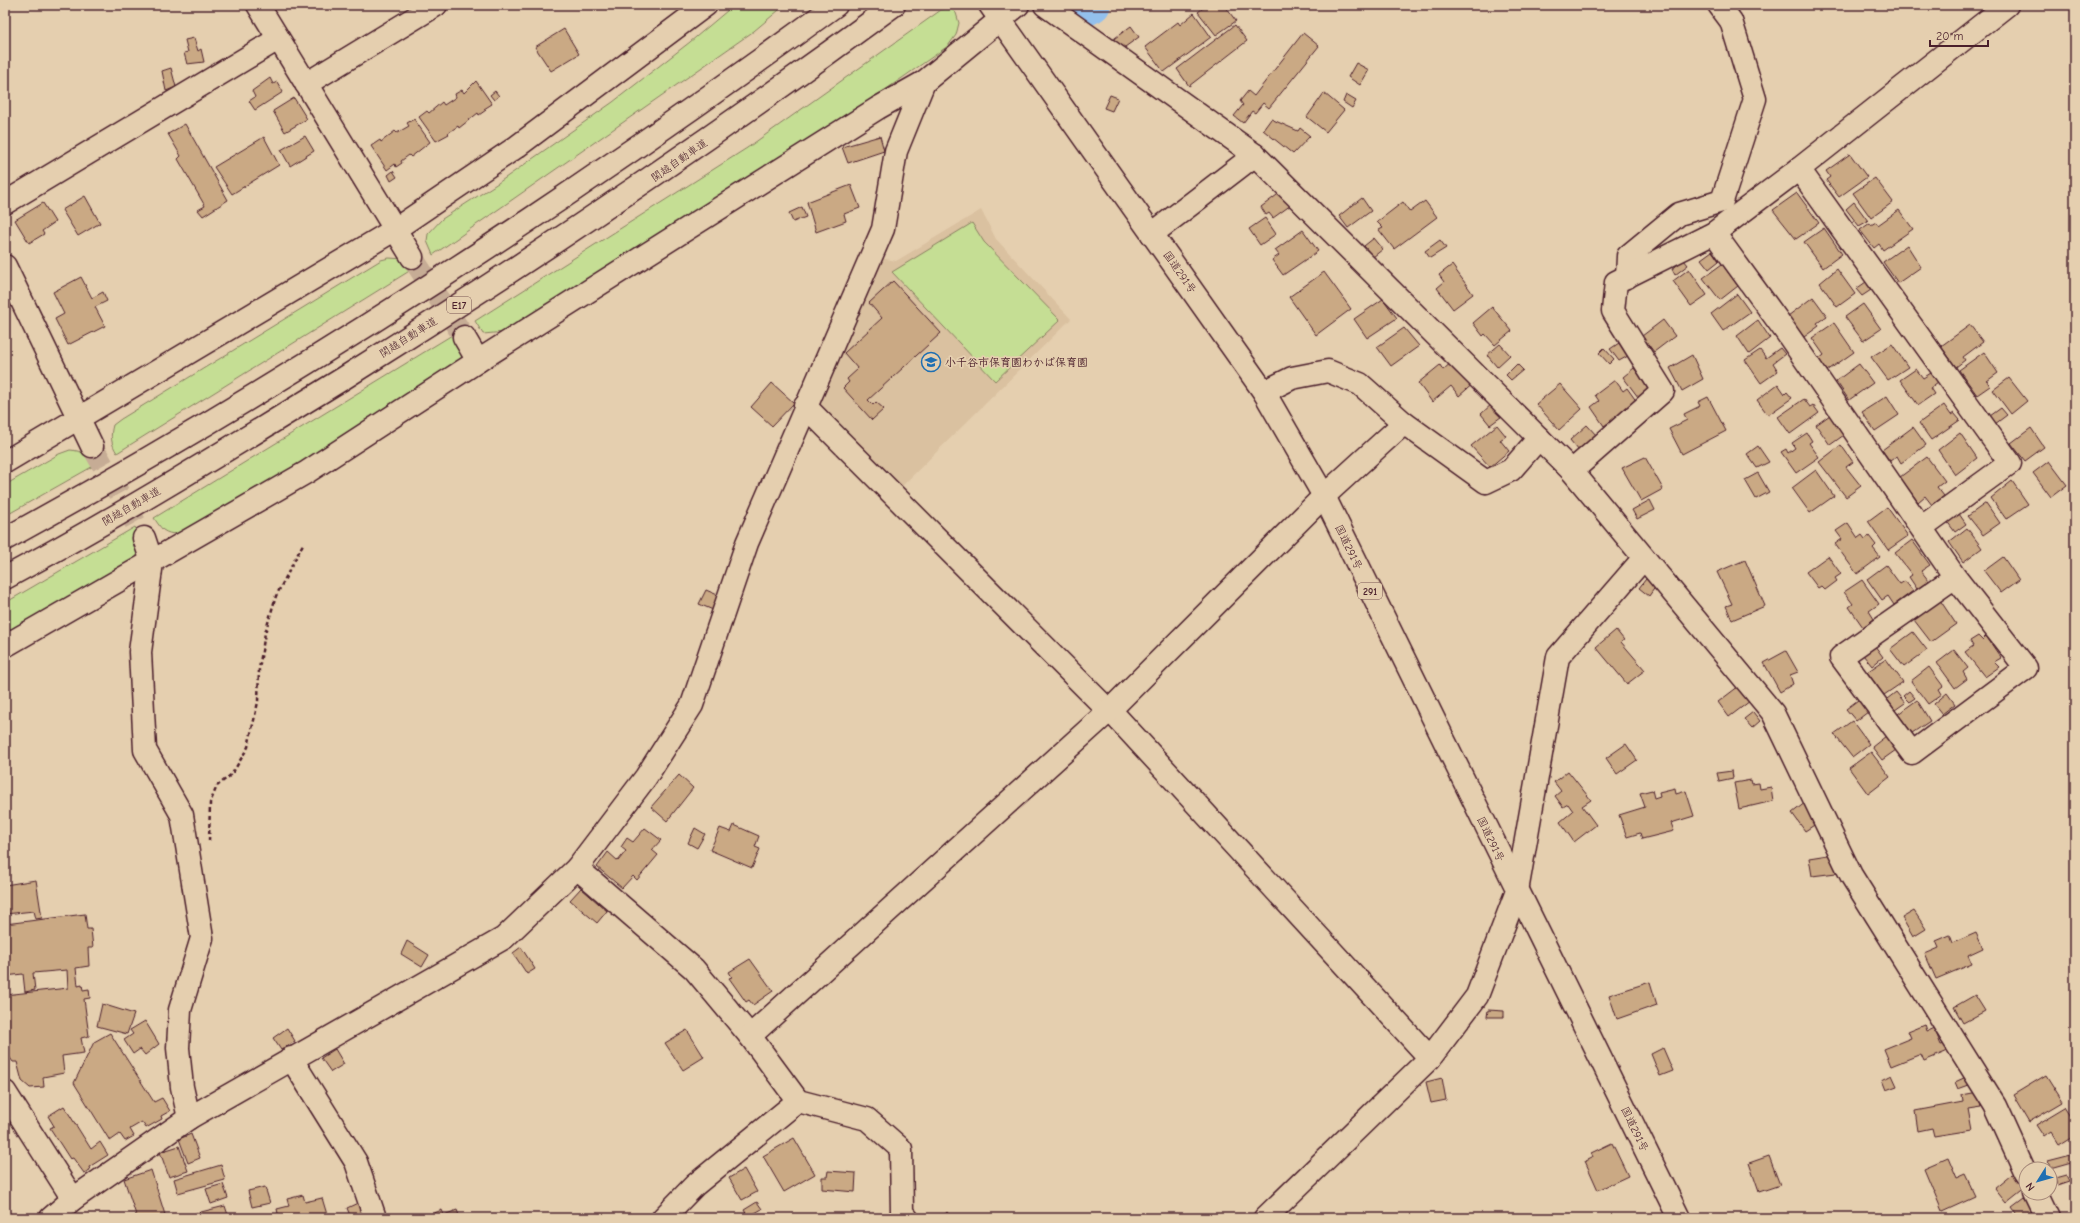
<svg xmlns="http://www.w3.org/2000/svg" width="2080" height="1223" font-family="'Comic Neue','Klee One',sans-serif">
	<rect width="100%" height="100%" fill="#e5cfaf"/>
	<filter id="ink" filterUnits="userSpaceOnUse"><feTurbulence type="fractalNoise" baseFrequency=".025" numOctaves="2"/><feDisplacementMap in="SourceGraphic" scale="8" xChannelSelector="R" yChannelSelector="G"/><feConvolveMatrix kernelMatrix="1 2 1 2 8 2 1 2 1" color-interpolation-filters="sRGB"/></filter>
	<g filter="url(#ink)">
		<polygon fill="#dac1a0" points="981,210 996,239 1071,319 897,491 816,405 881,258 896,261"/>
		<g fill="#c5de94" stroke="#887e60">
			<polygon points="734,5 785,5 754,31 433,255 427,241 428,234 442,219 498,183 613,102 690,42"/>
			<polygon points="948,5 956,13 959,23 956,35 948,46 776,166 505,332 483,334 475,321 747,148"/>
			<polygon points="972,223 984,242 1060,320 995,381 892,272"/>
			<path d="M389 258 404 259 411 270 117 453C111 444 110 436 113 425L121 419 381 260Z"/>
			<path d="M457 332 465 354 462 361 219 515C204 523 180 542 163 530 160 527 156 521 154 518Z"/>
			<path d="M70 450C82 451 89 454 97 464L5 516V485L59 454Z"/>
			<polygon points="135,527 141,537 143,548 136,559 5,638 5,603"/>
		</g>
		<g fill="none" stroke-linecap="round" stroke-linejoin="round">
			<polyline stroke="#93c0ed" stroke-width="35" points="1087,5 1090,7 1093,5"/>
		</g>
		<g fill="#caa984" stroke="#4a1f2b">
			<polygon points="1207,5 1224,5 1236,21 1216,35 1198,12"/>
			<polygon points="1194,13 1211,37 1164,72 1145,47 1178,22 1180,25"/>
			<polygon points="1235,25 1247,41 1189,86 1177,69"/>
			<polygon points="1131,26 1139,37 1118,52 1111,41"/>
			<polygon points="564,29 579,54 551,71 535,47"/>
			<polygon points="1303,33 1319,46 1269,108 1263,103 1255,113 1252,111 1243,123 1234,116 1243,105 1240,101 1248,91 1254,96"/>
			<polygon points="194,38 198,51 201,49 204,62 187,64 184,53 188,52 185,40"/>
			<polygon points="1356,63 1369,70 1360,85 1348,77"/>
			<polygon points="171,68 176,87 166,91 162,71"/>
			<polygon points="270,78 273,84 277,82 283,92 255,110 249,101 255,97 252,91"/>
			<polygon points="476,81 492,104 484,109 486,110 479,115 478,113 459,128 458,126 448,133 449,134 436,141 419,117 427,111 429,113 442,102 444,105 456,97 455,94 462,90 464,93"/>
			<polygon points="495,91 499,96 494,100 490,95"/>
			<polygon points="1324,93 1344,110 1326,132 1307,117"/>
			<polygon points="1110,95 1118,98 1112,111 1104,108"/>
			<polygon points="1346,95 1356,101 1352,108 1343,102"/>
			<polygon points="294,98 307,119 285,132 273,111"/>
			<polygon points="414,119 430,142 411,157 409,155 401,161 402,163 396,167 395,164 387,170 371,146 380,140 381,142 395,131 397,133 409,126 407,123"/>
			<polygon points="1271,119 1298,131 1300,128 1310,136 1293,154 1263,130"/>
			<polygon points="185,124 228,200 203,216 198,210 205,206 178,159 181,156 168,134"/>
			<polygon points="305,136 314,151 290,166 281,150"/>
			<polygon points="880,136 884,151 848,163 842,147"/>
			<polygon points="264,137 279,165 232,194 214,167"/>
			<polygon points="1850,154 1867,177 1839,197 1826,180 1830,177 1826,171"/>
			<polygon points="393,171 397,177 391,181 388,175"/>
			<polygon points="1875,178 1893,202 1871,218 1853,193"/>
			<polygon points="851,185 860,208 844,214 846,221 816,232 807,202"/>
			<polygon points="1281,192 1291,205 1273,218 1269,213 1266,215 1261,207"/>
			<polygon points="1797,193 1819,223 1796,239 1773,210"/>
			<polygon points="85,196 100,223 78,236 62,210"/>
			<polygon points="1362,198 1371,211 1348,228 1339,216"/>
			<polygon points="1425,201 1437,217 1394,249 1379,230 1383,228 1377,222 1403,202 1410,212"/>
			<polygon points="1854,202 1868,221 1859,226 1846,209"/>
			<polygon points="43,203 55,222 42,231 44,234 29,243 15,220"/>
			<polygon points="802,207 806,217 793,222 789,213"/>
			<polygon points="1899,210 1913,229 1883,250 1879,244 1874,248 1860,230 1870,223 1871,225 1876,222 1878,225"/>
			<polygon points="1265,218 1276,234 1260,245 1249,229"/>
			<polygon points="1824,228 1842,254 1823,268 1804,242"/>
			<polygon points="1303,230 1318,251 1283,275 1272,260 1279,255 1275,250"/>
			<polygon points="1374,238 1383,249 1373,257 1364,246"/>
			<polygon points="1440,240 1446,248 1430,258 1425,251"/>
			<polygon points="1907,245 1921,267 1898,283 1883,262"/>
			<polygon points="1712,251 1719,261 1709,269 1701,259"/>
			<polygon points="1684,260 1688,265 1675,275 1672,269"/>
			<polygon points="1722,264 1738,286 1720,300 1703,278"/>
			<polygon points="1452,265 1473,294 1453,309 1437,288 1444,282 1439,275"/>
			<polygon points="1689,269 1707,295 1691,306 1673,281"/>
			<polygon points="1837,269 1855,294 1837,307 1820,283"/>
			<polygon points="1324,272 1351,309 1316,335 1289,297"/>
			<polygon points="81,277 92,298 103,292 107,301 95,307 105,326 68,345 55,319 64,314 53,292"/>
			<polygon points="893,281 941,333 868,400 873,405 876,402 884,409 872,420 843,388 849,382 847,379 858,369 844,353 882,318 869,303"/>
			<polygon points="1866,282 1871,290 1862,296 1856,289"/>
			<polygon points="1737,294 1750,312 1723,331 1711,314"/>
			<polygon points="1813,297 1827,316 1817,323 1819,326 1804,337 1788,316"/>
			<polygon points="1383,299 1397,318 1367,338 1354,319"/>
			<polygon points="1863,304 1881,329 1863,341 1845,317"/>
			<polygon points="1492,307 1512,331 1495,345 1485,334 1483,336 1473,323"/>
			<polygon points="1663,320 1675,336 1654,352 1642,336"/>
			<polygon points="1758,320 1770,338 1749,354 1737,336"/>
			<polygon points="1834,323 1854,352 1827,371 1819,359 1824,355 1812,338"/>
			<polygon points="1970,325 1983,342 1963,357 1965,360 1956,367 1941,346"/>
			<polygon points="1404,328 1419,346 1391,366 1377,347"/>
			<polygon points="1619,343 1628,356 1619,361 1610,349"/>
			<polygon points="1500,344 1510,355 1497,367 1487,355"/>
			<polygon points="1892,344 1908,367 1888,380 1871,357"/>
			<polygon points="1604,348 1614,359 1609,364 1599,353"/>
			<polygon points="1780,348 1785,354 1773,363 1778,371 1761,383 1745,360 1760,350 1766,358"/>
			<polygon points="1984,352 1998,373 1987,381 1990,386 1977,395 1959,370"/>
			<polygon points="1692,355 1703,379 1682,391 1670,368"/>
			<polygon points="1454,360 1474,383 1459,396 1451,386 1432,402 1418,383 1440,365 1443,370"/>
			<polygon points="1517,364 1523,370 1511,380 1506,375"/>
			<polygon points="1859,364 1873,383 1849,400 1836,381"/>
			<polygon points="1634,368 1649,388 1647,389 1651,394 1641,401 1623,377"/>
			<polygon points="1916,369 1923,378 1931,373 1938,382 1930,388 1934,394 1918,405 1900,380"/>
			<polygon points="2009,378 2027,401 2011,414 1993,390"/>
			<polygon points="1615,380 1623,391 1627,388 1637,402 1604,426 1591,407 1599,401 1595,395"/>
			<polygon points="772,383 794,403 772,426 751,407"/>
			<polygon points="1560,384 1582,409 1559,430 1536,404"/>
			<polygon points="1778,384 1785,394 1787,392 1792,398 1768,415 1757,400"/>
			<polygon points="1887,396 1899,415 1875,431 1862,412"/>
			<polygon points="1708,397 1726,431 1682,454 1669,429 1687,420 1684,414 1700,406 1698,402"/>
			<polygon points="1804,399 1810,407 1813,405 1819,413 1790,434 1778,417"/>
			<polygon points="1494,402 1505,414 1490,425 1481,414"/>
			<polygon points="1944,405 1951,415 1954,413 1960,420 1931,440 1919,423"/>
			<polygon points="2001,408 2007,415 1995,424 1990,416"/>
			<polygon points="1830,415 1844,435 1830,445 1816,425"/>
			<polygon points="1497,425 1506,436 1500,440 1509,451 1490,467 1471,446"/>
			<polygon points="1587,425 1597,436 1579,451 1570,440"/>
			<polygon points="1913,427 1926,445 1901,463 1897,456 1890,461 1882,450"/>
			<polygon points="2031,428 2044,447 2025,461 2011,443"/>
			<polygon points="1807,433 1812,441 1809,443 1819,457 1796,473 1781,452 1786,449 1788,453 1795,448 1792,443"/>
			<polygon points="1960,433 1977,458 1955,475 1938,450"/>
			<polygon points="1841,445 1853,462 1846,467 1861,486 1846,497 1819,462"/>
			<polygon points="1758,446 1769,462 1757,468 1747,454"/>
			<polygon points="1645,457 1663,489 1641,501 1622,468"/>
			<polygon points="1927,457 1945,481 1937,487 1944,496 1932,505 1925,496 1918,502 1900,477"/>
			<polygon points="2049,461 2067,485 2051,497 2033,473"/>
			<polygon points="1816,470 1834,496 1810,513 1792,488"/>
			<polygon points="1758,473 1769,492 1756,499 1745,480"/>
			<polygon points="2012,481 2028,504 2006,519 1991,498"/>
			<polygon points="1650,500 1655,510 1637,519 1632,510"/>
			<polygon points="1986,503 2000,523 1983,535 1968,516"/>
			<polygon points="1887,507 1908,536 1888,550 1868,521"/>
			<polygon points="1957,511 1966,524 1955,532 1946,520"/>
			<polygon points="1848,523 1858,538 1862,535 1865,539 1869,536 1876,545 1873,548 1880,557 1857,574 1835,544 1842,539 1836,531"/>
			<polygon points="1967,528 1982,548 1963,562 1949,542"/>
			<polygon points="1912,540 1930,565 1921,571 1929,581 1917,589 1909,577 1912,575 1895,553"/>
			<polygon points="1828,556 1841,574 1835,578 1837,581 1825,590 1821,586 1818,588 1806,572"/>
			<polygon points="2003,557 2019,580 2001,593 1984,571"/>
			<polygon points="1745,560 1765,606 1732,620 1726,606 1732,604 1717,572"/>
			<polygon points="1886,565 1900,584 1905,581 1913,591 1894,605 1888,596 1882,600 1867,579"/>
			<polygon points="1649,575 1658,583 1649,596 1639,588"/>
			<polygon points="1862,580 1879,604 1869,611 1874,619 1863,627 1849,607 1853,604 1844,592"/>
			<polygon points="706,590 720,596 713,610 699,604"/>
			<polygon points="1940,600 1956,624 1931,642 1914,620"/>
			<polygon points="1616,630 1624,640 1621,642 1645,670 1627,684 1596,647"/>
			<polygon points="1913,632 1927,650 1904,667 1890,649"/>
			<polygon points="1978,636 1982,640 1986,636 2001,658 1994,662 1999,667 1985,677 1965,652 1973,646 1970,641"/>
			<polygon points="1875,646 1883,657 1872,666 1863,655"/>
			<polygon points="1954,650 1968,668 1963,672 1967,679 1955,688 1937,663"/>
			<polygon points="1786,651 1798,672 1790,675 1793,684 1780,692 1764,663"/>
			<polygon points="1886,659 1903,682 1884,695 1867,672"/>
			<polygon points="1929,667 1943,686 1939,689 1942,694 1928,704 1911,681"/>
			<polygon points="1743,683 1754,698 1729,717 1718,702"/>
			<polygon points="1909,691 1915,698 1909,702 1903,696"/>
			<polygon points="1896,692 1905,703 1895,710 1887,699"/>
			<polygon points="1947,693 1955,704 1942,714 1934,704"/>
			<polygon points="1858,700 1868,712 1856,721 1846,709"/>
			<polygon points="1917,700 1930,721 1912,733 1898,714"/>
			<polygon points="1753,712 1760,721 1752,728 1744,719"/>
			<polygon points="1852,721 1869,744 1852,757 1834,734"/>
			<polygon points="1886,736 1896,750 1882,760 1872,747"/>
			<polygon points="1626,744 1637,760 1617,774 1606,758"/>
			<polygon points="1871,752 1890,777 1868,794 1849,768"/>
			<polygon points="1568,771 1591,800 1582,806 1596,825 1574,842 1560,822 1573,811 1568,804 1563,807 1555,796 1561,791 1554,782"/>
			<polygon points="1732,771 1733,778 1719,781 1717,773"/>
			<polygon points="679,775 693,788 667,821 651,807"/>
			<polygon points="1751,780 1752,784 1759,783 1760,789 1771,787 1773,801 1739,809 1734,783"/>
			<polygon points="1675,788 1676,794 1686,791 1694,816 1671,823 1674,831 1642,839 1640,833 1627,837 1619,815 1645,807 1640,793 1652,790 1654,798 1660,796 1659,792"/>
			<polygon points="1806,802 1819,822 1805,831 1792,813"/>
			<polygon points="734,825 759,836 755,847 760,849 752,868 710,850 720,828 731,832"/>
			<polygon points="645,828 661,840 652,850 658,855 637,880 633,876 622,888 597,867 608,852 618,861 626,851 621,847 627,838 633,842"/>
			<polygon points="695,828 705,834 697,848 688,843"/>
			<polygon points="1834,854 1836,873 1812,876 1809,858"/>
			<polygon points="36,880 42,918 36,919 34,911 5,914 5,885"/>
			<polygon points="581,888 607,911 597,923 570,900"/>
			<polygon points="1914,911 1926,929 1913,937 1902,918"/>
			<polygon points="85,914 87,929 91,929 93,948 88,948 89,966 76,968 78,986 82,985 83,990 89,989 90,998 84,999 89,1036 81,1038 84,1053 62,1056 64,1073 43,1077 44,1087 30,1088 22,1081 17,1062 13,1062 5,1051 5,995 68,988 67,970 33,973 35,990 25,992 23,974 5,976 5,924"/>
			<polygon points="1976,933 1983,948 1968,955 1972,964 1936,979 1925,954 1939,948 1936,941 1950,935 1953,943"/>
			<polygon points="407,941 429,955 422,967 401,954"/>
			<polygon points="521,947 535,969 527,974 513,953"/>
			<polygon points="750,959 773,991 753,1005 749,1000 746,1002 729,978 732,977 729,972"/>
			<polygon points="1650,982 1657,1005 1617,1019 1609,995"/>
			<polygon points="1975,995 1985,1011 1963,1023 1954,1007"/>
			<polygon points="102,1004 134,1014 127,1034 97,1026"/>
			<polygon points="1488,1010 1504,1011 1504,1017 1487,1017"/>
			<polygon points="145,1021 159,1044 145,1055 140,1049 133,1054 124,1040 133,1034 130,1030"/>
			<polygon points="1925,1024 1927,1031 1934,1028 1941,1045 1945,1044 1948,1051 1924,1061 1921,1054 1891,1066 1884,1049 1911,1038 1908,1031"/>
			<polygon points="287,1028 295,1041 281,1050 273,1038"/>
			<polygon points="687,1030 704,1057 683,1070 665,1043"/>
			<polygon points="110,1033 154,1102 162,1098 170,1111 161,1116 162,1119 146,1128 142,1122 130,1129 134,1136 125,1141 120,1134 110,1141 74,1083 94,1042"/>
			<polygon points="1663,1048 1673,1071 1660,1076 1651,1054"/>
			<polygon points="335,1049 344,1064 331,1072 321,1058"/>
			<polygon points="1892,1075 1897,1086 1886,1090 1882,1080"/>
			<polygon points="2046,1075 2063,1102 2029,1122 2013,1095"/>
			<polygon points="1966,1077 1969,1085 1958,1089 1955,1082"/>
			<polygon points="1442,1078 1446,1100 1431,1103 1426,1082"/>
			<polygon points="1978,1092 1981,1107 1968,1109 1972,1130 1934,1136 1932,1128 1918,1131 1915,1111 1963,1102 1962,1095"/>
			<polygon points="64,1106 91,1149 100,1142 108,1155 89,1167 90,1170 84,1173 73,1158 70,1159 50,1128 54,1126 48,1116"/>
			<polygon points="2066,1107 2075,1121 2075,1135 2059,1145 2051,1132 2044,1137 2036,1125"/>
			<polygon points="191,1134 200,1158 188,1163 179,1139"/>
			<polygon points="794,1138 815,1174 784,1192 763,1156"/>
			<polygon points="1612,1143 1628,1176 1598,1190 1585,1161 1593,1157 1591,1153"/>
			<polygon points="179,1146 188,1171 169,1177 160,1152"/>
			<polygon points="2075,1155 2075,1162 2050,1169 2048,1162"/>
			<polygon points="1769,1156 1780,1185 1759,1192 1749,1163"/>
			<polygon points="1947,1158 1956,1179 1965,1175 1975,1196 1942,1211 1924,1168"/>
			<polygon points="221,1165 225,1180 178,1193 174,1179"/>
			<polygon points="744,1169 757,1192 742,1200 729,1178"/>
			<polygon points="151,1170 166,1218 137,1218 124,1179"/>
			<polygon points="828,1171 856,1173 855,1192 822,1189 822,1177 827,1177"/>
			<polygon points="2017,1171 2026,1182 2026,1187 2006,1203 1995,1189"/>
			<polygon points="2066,1175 2069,1181 2057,1185 2055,1178"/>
			<polygon points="223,1184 228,1198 211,1204 206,1189"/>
			<polygon points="265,1187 270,1203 252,1207 248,1191"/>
			<polygon points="303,1195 305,1202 322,1198 328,1218 279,1218 277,1209 289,1206 287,1199"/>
			<polygon points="2024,1199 2027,1203 2031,1200 2044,1218 2019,1218 2012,1208"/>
			<polygon points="362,1201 368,1216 363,1218 351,1218 347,1208"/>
			<polygon points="757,1202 762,1209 748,1217 744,1210"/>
			<polygon points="225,1206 229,1218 194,1218 193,1214"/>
			<polygon points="442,1210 444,1215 457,1210 460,1218 421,1218"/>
			<polygon points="947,1212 952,1218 941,1218"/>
		</g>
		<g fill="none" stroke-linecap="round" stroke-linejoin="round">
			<g stroke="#c6ac95" stroke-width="22" stroke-dasharray="22 11" stroke-linecap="butt">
				<polyline points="412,257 464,337"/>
				<polyline points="92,446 144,538"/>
			</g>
			<g stroke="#4a1f2b" stroke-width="25">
				<g id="street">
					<polyline points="258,5 412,257"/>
					<polyline points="1045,5 1255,155 1572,471 1773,713 1851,875 1995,1105 2026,1173"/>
					<polyline points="306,84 436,5"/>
					<polyline points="1799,169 2010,463 1922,527"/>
					<polyline points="5,203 278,39"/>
					<polyline points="1714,233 1786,332 1955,577 2026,668 1912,753 1841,657 1955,577"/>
					<polyline points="1152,234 1255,155"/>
					<polyline points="5,266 92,446"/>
					<polyline points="1627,277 1628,256 1679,214 1722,201 1755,99 1731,21 1719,5"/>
					<polyline points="478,361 878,108 924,82 1018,5"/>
					<polyline points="1264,392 1292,378 1328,371 1360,384 1404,423"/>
					<polyline points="805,406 1109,711"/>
					<polyline points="5,462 394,230 515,148 706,5"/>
					<polyline points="1572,471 1663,391 1613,311 1616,282 1714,233 1799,169 2007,5"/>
					<polyline points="144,538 152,562 140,652 145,750 182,815 202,938 180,1010 178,1048 182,1087 189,1118"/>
					<polyline points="5,646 307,472 478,361 464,337"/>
					<polyline points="1109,709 1430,1058"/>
					<polyline points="577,868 694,969 750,1036 798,1101 867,1119 901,1149 902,1213 907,1218"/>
					<polyline points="750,1036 1109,711 1324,496 1404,423 1486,482 1511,470 1539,438"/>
					<polyline points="291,1058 356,1162 375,1218"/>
					<polyline points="2035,1193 2047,1218"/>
					<polyline points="51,1218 73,1199 189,1118 504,938 577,868 646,777 692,705 747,543 883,229 896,151 924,82"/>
					<polyline points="663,1218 695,1185 798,1101"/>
					<polyline points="1265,1218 1430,1058 1477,996 1517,891 1558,657 1643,559"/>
				</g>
			</g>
			<g stroke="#4a1f2b" stroke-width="25">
				<polyline id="secondary" points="5,1092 73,1199"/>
			</g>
			<g stroke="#4a1f2b" stroke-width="25">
				<g id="highway">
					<polyline points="990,5 1264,392 1324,496 1679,1218"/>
					<path d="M5 539C294 381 571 199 836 5"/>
					<path d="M5 578C120 516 232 447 344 378 532 260 715 137 894 5"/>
				</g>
			</g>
			<polyline stroke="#4a1f2b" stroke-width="2.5" stroke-dasharray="4 3" stroke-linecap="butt" points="209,841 210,803 217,786 232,774 248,747 258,702 259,669 265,633 276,596 303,544"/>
			<use href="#street" stroke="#e5cfaf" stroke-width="22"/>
			<use href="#secondary" stroke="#e5cfaf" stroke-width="22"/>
			<use href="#highway" stroke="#e5cfaf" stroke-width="22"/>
		</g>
	</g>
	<defs>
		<g id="school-ring" transform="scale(1)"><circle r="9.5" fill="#e5cfaf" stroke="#1f6fb2" stroke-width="1.5"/><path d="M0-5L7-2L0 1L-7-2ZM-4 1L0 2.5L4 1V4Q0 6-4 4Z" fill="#1f6fb2"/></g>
	</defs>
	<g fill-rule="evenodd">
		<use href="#school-ring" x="931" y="362"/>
	</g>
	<g text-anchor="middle" stroke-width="3.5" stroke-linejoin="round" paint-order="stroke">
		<g fill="#e5cfaf" stroke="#785453" stroke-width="1">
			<rect x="447" y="297" width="24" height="16" rx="3"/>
			<rect x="1358" y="583" width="24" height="16" rx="3"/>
		</g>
		<g font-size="10" font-weight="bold" fill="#4a1f2b">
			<text x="459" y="309">E17</text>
			<text x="1370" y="595">291</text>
		</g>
		<g font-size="11" fill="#4a1f2b" stroke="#e5cfaf">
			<text transform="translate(679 160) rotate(-35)" y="4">関越自動車道</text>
			<text transform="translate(1180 272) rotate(55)" y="4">国道291号</text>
			<text transform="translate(408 337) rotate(-32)" y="4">関越自動車道</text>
			<text transform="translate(131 506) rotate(-30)" y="4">関越自動車道</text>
			<text transform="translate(1349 547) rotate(64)" y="4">国道291号</text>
			<text transform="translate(1491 839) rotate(64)" y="4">国道291号</text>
			<text transform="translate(1635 1129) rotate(64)" y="4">国道291号</text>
		</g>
		<g font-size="11" font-weight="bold" fill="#4a1f2b" stroke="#e5cfaf" text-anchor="start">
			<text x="945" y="366">小千谷市保育園わかば保育園</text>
		</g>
	</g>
	<rect width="2080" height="1223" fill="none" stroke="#e5cfaf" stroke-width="20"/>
	<rect x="10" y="10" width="2060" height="1203" fill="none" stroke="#4a1f2b" stroke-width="1.5" filter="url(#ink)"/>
	<g transform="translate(2038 1181) rotate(233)"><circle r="19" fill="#e5cfaf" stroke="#a7897a"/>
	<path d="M0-3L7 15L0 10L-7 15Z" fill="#1f6fb2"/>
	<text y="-6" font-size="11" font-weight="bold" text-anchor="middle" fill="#4a1f2b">N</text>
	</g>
	<path d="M1930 40v6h58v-6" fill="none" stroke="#4a1f2b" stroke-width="2"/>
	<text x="1936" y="40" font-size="12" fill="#4a1f2b" stroke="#e5cfaf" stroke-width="3" paint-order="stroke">20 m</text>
</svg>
